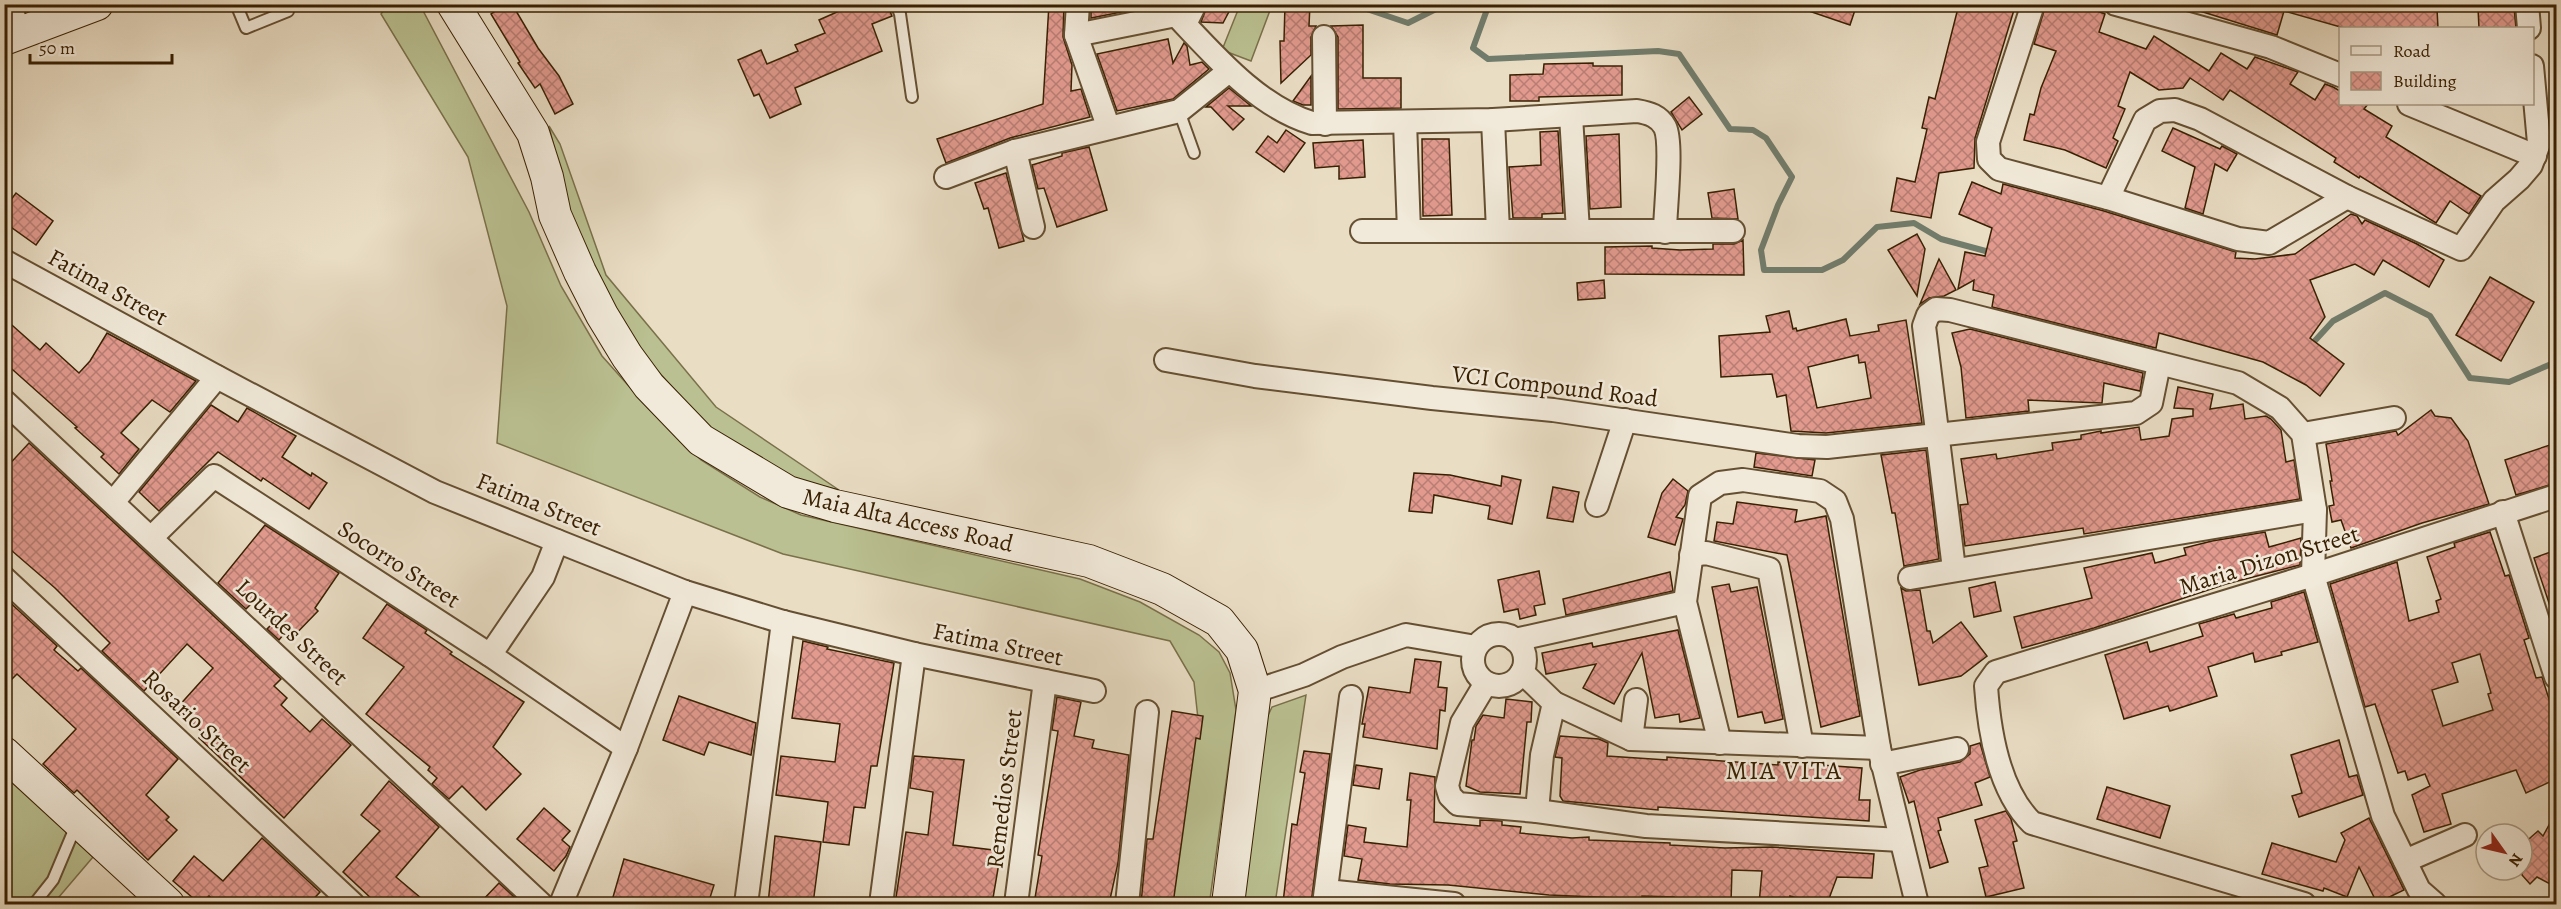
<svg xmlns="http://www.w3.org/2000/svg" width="2561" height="909" font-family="Alegreya,serif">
	<defs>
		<pattern id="building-cross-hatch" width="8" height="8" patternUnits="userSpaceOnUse" patternTransform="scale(1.5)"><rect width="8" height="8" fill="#e29a8f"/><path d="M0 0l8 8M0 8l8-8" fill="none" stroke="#b87d73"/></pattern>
	</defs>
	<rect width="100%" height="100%" fill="#e9ddc4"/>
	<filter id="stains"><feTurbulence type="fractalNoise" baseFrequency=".00333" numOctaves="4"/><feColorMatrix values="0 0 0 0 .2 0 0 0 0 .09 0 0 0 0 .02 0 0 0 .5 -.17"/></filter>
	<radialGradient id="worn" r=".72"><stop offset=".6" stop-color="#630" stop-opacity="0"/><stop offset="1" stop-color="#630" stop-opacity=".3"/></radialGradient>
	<g fill="#bac091" stroke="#7a704a" stroke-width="1.5">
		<polygon points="387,5 420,5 529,212 561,286 602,356 651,411 701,460 760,497 801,515 1080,579 1140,602 1199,635 1219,652 1230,673 1236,710 1210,899 1202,904 1171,904 1198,719 1194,682 1170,641 783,554 497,443 507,306 468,157 381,14"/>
		<polygon points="1240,5 1272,5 1251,61 1222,50"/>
		<polygon points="549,126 560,144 606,275 716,407 839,490 783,477 716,436 622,331 580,261"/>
		<polygon points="1306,695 1275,904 1238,904 1264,724 1272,707"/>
		<polygon points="4,774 93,857 53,904 5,904"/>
	</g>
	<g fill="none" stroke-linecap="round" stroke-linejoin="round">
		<g stroke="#717d6d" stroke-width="6">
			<polyline points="1352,4 1408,23 1446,4"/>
			<polyline points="1489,4 1473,48 1488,59 1658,51 1679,54 1730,129 1753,130 1766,138 1792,177 1778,205 1761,250 1764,270 1822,270 1843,260 1877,227 1914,223 1941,239 1993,253"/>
			<polyline points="2311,345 2333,321 2385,293 2430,316 2470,378 2509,382 2556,362"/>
		</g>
	</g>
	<g fill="url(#building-cross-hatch)" stroke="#392002" stroke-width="1.5" fill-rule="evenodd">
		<polygon points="506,4 512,4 538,48 559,76 573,104 555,114 540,84 535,88 518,63 520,62 491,14"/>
		<polygon points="855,4 887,4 892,16 872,24 882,51 795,88 801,104 770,118 759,94 754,96 738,60 761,50 767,64 798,51 795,45 825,33 819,20"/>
		<polygon points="1049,4 1064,4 1063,37 1072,65 1071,91 1081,89 1090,117 1010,138 946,163 937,139 1043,104"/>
		<polygon points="1091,4 1132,4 1132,10 1091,18"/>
		<polygon points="1208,4 1233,4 1223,23 1201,22"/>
		<polygon points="1285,4 1310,4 1309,26 1316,26 1311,37 1311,55 1281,83 1280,41 1284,41"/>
		<polygon points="1797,4 1857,4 1850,25 1797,7"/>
		<polygon points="1959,4 1994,4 2014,10 1975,138 1974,168 1939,173 1931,218 1891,211 1897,178 1915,182 1927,129 1922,128 1929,97 1935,99"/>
		<polygon points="2046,4 2079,4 2105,14 2099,32 2146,49 2154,36 2209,71 2221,53 2247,69 2255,57 2298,72 2290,84 2315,100 2325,84 2333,87 2340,91 2340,104 2368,104 2364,109 2392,126 2386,137 2481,196 2469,214 2450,201 2436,223 2360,176 2359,178 2334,162 2336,158 2230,90 2223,100 2190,78 2183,88 2159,90 2130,72 2118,106 2125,109 2113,138 2118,141 2106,168 2065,150 2024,140 2030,114 2034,115 2041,88 2056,51 2034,44"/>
		<polygon points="2191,4 2371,4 2369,12 2437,9 2438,28 2344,28 2284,11 2277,35 2190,8"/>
		<polygon points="2514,7 2516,28 2479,28 2478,8"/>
		<polygon points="1363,25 1363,78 1401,78 1401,108 1338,109 1338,37 1331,26"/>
		<polygon points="1168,39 1173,63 1184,43 1187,46 1190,65 1202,62 1209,69 1173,99 1117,111 1097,54"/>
		<polygon points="1593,63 1593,66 1622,66 1622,95 1539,97 1539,101 1510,101 1510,75 1543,74 1544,64"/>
		<polygon points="1311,76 1311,105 1303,105 1293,101"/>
		<polygon points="1229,88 1251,106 1228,106 1244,119 1233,130 1211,107 1206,107"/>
		<polygon points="1689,97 1702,114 1682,130 1671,112"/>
		<polygon points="2173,128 2220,149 2222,146 2237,154 2227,171 2215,164 2203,214 2185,208 2195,167 2162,151"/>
		<polygon points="1286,130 1305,143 1284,172 1256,152 1268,136 1277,143"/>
		<polygon points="1558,131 1563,213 1542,214 1542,218 1513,218 1509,167 1541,165 1540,132"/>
		<polygon points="1619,134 1621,207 1590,209 1586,136"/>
		<polygon points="1422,139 1449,139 1452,215 1423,216"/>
		<polygon points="1363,140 1365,177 1339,179 1339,166 1315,168 1313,143"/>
		<polygon points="1089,147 1107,210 1057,227 1044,188 1038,189 1032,165 1062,156 1062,153"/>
		<polygon points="1006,173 1024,241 999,248 988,208 984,209 975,183"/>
		<polygon points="1972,182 2001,194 2003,184 2104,211 2236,252 2235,258 2255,259 2295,254 2351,214 2357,216 2362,224 2365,220 2417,244 2444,260 2429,287 2383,260 2374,275 2355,264 2310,280 2325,317 2310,338 2344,364 2320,396 2306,385 2263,362 2159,333 2156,348 1992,307 1994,295 1973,290 1974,280 1958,289 1965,252 1985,256 1992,228 1959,214"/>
		<polygon points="1734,189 1738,219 1712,218 1708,193"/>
		<polygon points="16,193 53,221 36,245 4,222 4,209"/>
		<polygon points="1917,234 1925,249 1917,296 1888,250"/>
		<polygon points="1743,240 1744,275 1605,274 1605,247 1652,246 1652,248 1680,250 1713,249 1713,244 1734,244"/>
		<polygon points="1939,259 1956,290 1944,296 1929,298 1920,304"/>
		<polygon points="2490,277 2534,302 2501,361 2456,335"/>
		<polygon points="1604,280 1605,298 1578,300 1577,283"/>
		<path d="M1789 311 1793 329 1796 328 1797 331 1846 319 1850 336 1879 331 1878 325 1906 320 1922 423 1826 433 1791 431 1786 395 1777 397 1772 374 1721 377 1719 336 1770 332 1766 316ZM1858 355 1859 363 1865 362 1871 398 1817 408 1808 367Z"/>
		<polygon points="4,318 40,350 46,343 79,373 90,361 107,333 196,381 170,412 152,400 121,433 139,449 119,474 101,457 104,454 75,428 77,427 4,362"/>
		<polygon points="1970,329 2143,373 2140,391 2104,383 2102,403 2028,400 2029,411 1966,418 1961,367 1952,333"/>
		<polygon points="2178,387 2213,394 2210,409 2243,404 2245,419 2266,416 2271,419 2281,430 2286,462 2294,460 2300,499 2084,534 2083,528 1965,546 1960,505 1968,504 1961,459 1996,454 1997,459 2053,450 2052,443 2081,439 2081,435 2101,431 2101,433 2139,427 2141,440 2169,436 2172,419 2193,416 2193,409 2174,408"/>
		<polygon points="211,405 238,422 247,408 296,436 282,457 311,476 312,473 327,483 309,509 263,478 261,481 218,452 159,511 139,492"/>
		<polygon points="2431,410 2435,416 2451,418 2468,441 2489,504 2422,523 2351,548 2341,520 2332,522 2329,506 2334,505 2330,481 2332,481 2326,444 2396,431 2398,435"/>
		<polygon points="29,443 281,679 274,686 287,698 281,705 310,732 322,719 351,745 284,818 199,738 203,733 177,708 213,668 187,644 144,691 102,651 110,643 55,588 4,544 4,470"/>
		<polygon points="2556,443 2556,483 2516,495 2505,460"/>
		<polygon points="1926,450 1939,559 1904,566 1895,513 1892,513 1881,455"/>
		<polygon points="1756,453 1815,460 1812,476 1754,467"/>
		<polygon points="1414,473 1450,475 1501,486 1502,476 1521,480 1512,524 1488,519 1490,506 1434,495 1432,513 1409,511"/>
		<polygon points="1673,479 1688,491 1685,505 1676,517 1683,519 1675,545 1648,537 1662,493"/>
		<polygon points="1553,487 1579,492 1573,522 1547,518"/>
		<polygon points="1737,502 1797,510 1795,522 1826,516 1860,716 1821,727 1787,555 1714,541 1717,522 1733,524"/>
		<polygon points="265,525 339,573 315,608 318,611 289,641 283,635 279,640 267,629 275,621 252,603 246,609 218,583"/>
		<polygon points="2265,532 2269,547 2301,538 2300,565 2226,584 2094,628 2022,648 2014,617 2092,598 2084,568 2152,553 2155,563 2186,555 2184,548 2212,541"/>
		<path d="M2490 532 2505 576 2509 575 2529 638 2524 640 2536 678 2542 677 2556 721V779L2526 793 2516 770 2442 794 2451 824 2424 832 2412 795 2430 786 2425 774 2408 780 2405 771 2398 773 2375 704 2365 707 2330 584 2397 562 2409 621 2439 612 2436 601 2441 599 2427 557 2455 547 2454 543ZM2480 654 2491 693 2488 694 2493 710 2443 726 2432 690 2458 682 2452 663Z"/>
		<polygon points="2556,550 2556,617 2554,618 2534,558"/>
		<polygon points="1539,571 1545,604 1534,606 1536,615 1520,619 1518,609 1504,612 1498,580"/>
		<polygon points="1670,572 1673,591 1566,615 1563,599"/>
		<polygon points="1995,582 2001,611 1974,617 1969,588"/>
		<polygon points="1729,584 1731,592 1757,587 1783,719 1765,723 1762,712 1738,717 1712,587"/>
		<polygon points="1901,588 1906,591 1920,590 1927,631 1930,631 1933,643 1961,622 1987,656 1961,676 1919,685"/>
		<polygon points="2304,592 2318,642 2281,652 2282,655 2255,662 2253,653 2208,667 2217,696 2170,711 2168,706 2124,719 2105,655 2147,642 2150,652 2203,636 2199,624 2234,614 2236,618 2272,608 2271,602"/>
		<polygon points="4,597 57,646 54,650 78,671 81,668 178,759 146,795 169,817 166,820 177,830 148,860 77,790 74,793 43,764 76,729 17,674 4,687"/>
		<polygon points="387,604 427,630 425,633 452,652 450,654 524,702 493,747 521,774 486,810 462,786 449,799 432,784 437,778 428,770 430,767 366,714 404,667 363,638"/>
		<polygon points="1678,630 1700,718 1680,722 1679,714 1655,718 1642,653 1614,704 1583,688 1596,664 1546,674 1542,653 1592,643 1593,647"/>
		<polygon points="803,641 828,647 827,649 894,663 877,766 871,766 865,808 854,807 849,845 823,842 828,802 776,795 781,756 835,762 840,724 792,718"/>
		<polygon points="1415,659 1441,662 1438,687 1447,688 1445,711 1440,710 1437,749 1363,737 1365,724 1362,724 1369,687 1410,693"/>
		<polygon points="679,696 756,723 751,755 709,742 704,755 663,740"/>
		<polygon points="1057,697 1081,702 1074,736 1094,740 1092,748 1129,755 1118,863 1109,904 1034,904 1042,856 1038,855 1058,731 1052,730"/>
		<polygon points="1506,699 1532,702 1531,722 1527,722 1520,794 1480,792 1466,786 1472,740 1474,740 1476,726 1483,715 1504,718"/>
		<polygon points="1172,711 1203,716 1200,739 1196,738 1173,904 1141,904 1147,839 1153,839"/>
		<polygon points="1560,736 1599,739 1608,743 1607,756 1667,760 1667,757 1778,765 1778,762 1862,768 1859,800 1870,800 1869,821 1658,807 1658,810 1563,801 1560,796 1562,758 1555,757"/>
		<polygon points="2339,740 2349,777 2357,775 2363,795 2299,817 2292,796 2302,793 2291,755"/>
		<polygon points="1980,743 1990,777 1975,783 1982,805 1938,818 1941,830 1938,831 1948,862 1930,868 1914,801 1909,803 1900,777 1920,770 1960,762 1970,754 1970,746"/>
		<polygon points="1304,751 1330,754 1311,904 1292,904 1283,903 1292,824 1297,825 1305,773 1300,772"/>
		<polygon points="914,756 964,760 953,845 1001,851 992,904 895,904 906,832 928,835 933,792 910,788"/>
		<polygon points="1356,765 1382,769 1379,789 1353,785"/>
		<polygon points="1410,773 1435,777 1434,822 1480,826 1480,820 1502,821 1502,825 1521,827 1520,833 1572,838 1589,837 1589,840 1670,843 1670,845 1725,848 1772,847 1874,854 1872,878 1837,877 1827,904 1815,904 1790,896 1789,904 1759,904 1762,871 1732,870 1731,903 1674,899 1674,897 1642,896 1642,899 1549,895 1448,885 1390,884 1358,880 1362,859 1344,856 1348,825 1366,828 1364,842 1407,847 1411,800 1407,800"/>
		<polygon points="389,781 439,827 396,877 428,904 384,904 377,898 374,901 343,872 380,831 361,815"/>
		<polygon points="2107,787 2170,806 2160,838 2097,819"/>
		<polygon points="544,808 570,831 562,840 570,847 566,856 554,871 517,839"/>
		<polygon points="2006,811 2011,819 2017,841 2013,842 2024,888 1986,897 1979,868 1988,866 1975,820"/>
		<polygon points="2556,812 2556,887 2537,877 2530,884 2522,875 2522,845 2538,831 2543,836"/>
		<polygon points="2369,818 2404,890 2377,903 2359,867 2347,897 2324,888 2323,891 2262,874 2272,843 2336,862 2345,840 2341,833"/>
		<polygon points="775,836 821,842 813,904 768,904"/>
		<polygon points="262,838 320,892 309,904 218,904 209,896 200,904 173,881 194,856 223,881"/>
		<polygon points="624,859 714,885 708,904 611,904"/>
		<polygon points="499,883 522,904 479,904"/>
	</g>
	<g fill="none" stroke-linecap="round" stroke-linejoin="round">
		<g stroke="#654f32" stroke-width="14">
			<g id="lane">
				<polyline points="236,4 246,28 288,11 286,4"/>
				<polyline points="896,4 900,14 912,97"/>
				<polyline points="1179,111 1194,153"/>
				<polyline points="34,904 53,880 77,823"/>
			</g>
		</g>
		<g stroke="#654f32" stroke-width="26">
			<g id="street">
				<polyline points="9,4 20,33"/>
				<polyline points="1078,4 1076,35 1108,126"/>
				<path d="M1176 4V15C1214 55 1258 107 1312 123L1493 120 1637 111C1649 113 1659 116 1665 127 1673 144 1665 210 1665 232"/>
				<polyline points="2033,4 1988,142 1989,159 1999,169 2108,198 2238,239 2269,243 2347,197"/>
				<polyline points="2116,4 2271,47 2340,75"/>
				<polyline points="2527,4 2529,28"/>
				<polyline points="1185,24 1195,4"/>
				<polyline points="1076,35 1176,15"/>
				<polyline points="1324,37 1325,124"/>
				<polyline points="2409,104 2535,156"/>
				<polyline points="1571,116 1578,231"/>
				<polyline points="1493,120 1498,231"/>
				<polyline points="1405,122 1409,231"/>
				<polyline points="1015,151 1033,227"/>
				<polyline points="946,177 1015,151 1179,111 1229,71"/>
				<polyline points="2108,198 2145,120 2160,111 2175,110 2200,119 2347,197 2461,249 2494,201 2519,179 2531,165 2539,143 2532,66"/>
				<polyline points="1362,231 1733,231"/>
				<polyline points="4,261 217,377 435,492 557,541 685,592 783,622 914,654 1094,691"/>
				<polyline points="1166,360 1255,376 1432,398 1553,410 1798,446 1827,447 2136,413 2151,403 2159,364"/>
				<polyline points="4,401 541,904"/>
				<polyline points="2303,434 2394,418"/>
				<polyline points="114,501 217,377"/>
				<polyline points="1597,505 1625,420"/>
				<polyline points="2503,512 2556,677"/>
				<polyline points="152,537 214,476 490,655 626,748"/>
				<polyline points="1691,555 1706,553 1769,569 1802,746"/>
				<polyline points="1954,569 1924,326 1928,315 1936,309 1950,310 2238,383 2280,408 2303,434 2315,510 2313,575 2383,816 2419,890 2435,904"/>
				<polyline points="4,578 353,904"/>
				<polyline points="1910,578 2315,510"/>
				<circle cx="1499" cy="660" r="26"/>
				<polyline points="1515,640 1685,602"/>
				<polyline points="490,655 543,577 557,541"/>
				<polyline points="1522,672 1554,703 1631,739 1879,748"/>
				<polyline points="1486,683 1462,723 1447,786 1450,796 1458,804 1537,811 1646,826 1901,840"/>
				<polyline points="1255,691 1304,675 1342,657 1406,635 1476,647"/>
				<polyline points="1631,739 1636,700"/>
				<polyline points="1720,743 1685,602 1700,496 1720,483 1743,480 1820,491 1835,501 1842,519 1879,748 1917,904"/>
				<polyline points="1882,764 1957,749"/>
				<polyline points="1537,811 1542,755 1554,703"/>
				<polyline points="2405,861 2465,835"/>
				<polyline points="1326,891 1454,904"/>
				<polyline points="561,904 626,748 685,592"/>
				<polyline points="746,904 783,622"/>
				<polyline points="881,904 914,654"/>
				<polyline points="1016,904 1045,681"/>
				<polyline points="1127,904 1147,712"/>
				<polyline points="1324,904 1351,697"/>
				<path d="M2304 904 2032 823C1999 791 1989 730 1986 686L1996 672 2313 575 2556 496"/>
			</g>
		</g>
		<g stroke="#392002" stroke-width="34">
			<g id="secondary">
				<polyline points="453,4 533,133 547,177 555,215 580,272 602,315 627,356 649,386 701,440 788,492 835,506 1089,561 1162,589 1219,621 1242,650 1255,691 1228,904"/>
				<polyline points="4,39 97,4"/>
				<polyline points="4,753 168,904"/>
			</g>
		</g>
		<use href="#lane" stroke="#f1e9d9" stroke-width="10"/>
		<use href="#street" stroke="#f1e9d9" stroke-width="22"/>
		<use href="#secondary" stroke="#f1e9d9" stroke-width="32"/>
	</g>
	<g text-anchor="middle" stroke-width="5" stroke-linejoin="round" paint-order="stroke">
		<g font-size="24" fill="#392002" stroke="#f1e9d9">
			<text transform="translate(108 287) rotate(29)" y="8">Fatima Street</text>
			<text transform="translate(1555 386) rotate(7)" y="8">VCI Compound Road</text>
			<text transform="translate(539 504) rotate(22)" y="8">Fatima Street</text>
			<text transform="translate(908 520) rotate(13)" y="8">Maia Alta Access Road</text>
			<text transform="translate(2269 560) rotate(-17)" y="8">Maria Dizon Street</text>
			<text transform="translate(399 564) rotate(33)" y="8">Socorro Street</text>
			<text transform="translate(292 632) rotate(43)" y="8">Lourdes Street</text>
			<text transform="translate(998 644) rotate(12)" y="8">Fatima Street</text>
			<text transform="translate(197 721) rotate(43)" y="8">Rosario Street</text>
			<text transform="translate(1004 789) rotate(-83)" y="8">Remedios Street</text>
		</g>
		<g font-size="26" letter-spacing="1.5" fill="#392002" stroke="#f1e9d9">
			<text x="1784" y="779">MIA VITA</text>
		</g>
	</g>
	<rect width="2561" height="909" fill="none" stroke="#e9ddc4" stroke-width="24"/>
	<rect x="6" y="6" width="2549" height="897" fill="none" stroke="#392002" stroke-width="3"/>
	<rect x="12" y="12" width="2537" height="885" fill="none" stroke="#392002" stroke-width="1.5"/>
	<rect x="2339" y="27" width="195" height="78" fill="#f1e9d9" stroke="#a79983" stroke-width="1.5"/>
	<rect x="2351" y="46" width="30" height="9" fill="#f1e9d9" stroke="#a79983" stroke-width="1.5"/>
	<text x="2393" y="57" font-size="18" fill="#392002">Road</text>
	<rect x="2351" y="72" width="30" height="18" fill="url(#building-cross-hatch)" stroke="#a79983" stroke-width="1.5"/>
	<text x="2393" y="87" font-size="18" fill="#392002">Building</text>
	<g transform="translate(2504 852) rotate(124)"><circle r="28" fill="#f1e9d9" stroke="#a79983" stroke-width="1.5"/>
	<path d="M0-4.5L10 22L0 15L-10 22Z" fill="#8f2418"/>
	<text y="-9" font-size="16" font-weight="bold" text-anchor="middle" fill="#392002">N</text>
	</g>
	<path d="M30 54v9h142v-9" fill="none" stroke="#392002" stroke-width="3"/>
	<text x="39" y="54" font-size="18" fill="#392002" stroke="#f1e9d9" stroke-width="4.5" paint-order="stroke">50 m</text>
	<rect width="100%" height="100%" filter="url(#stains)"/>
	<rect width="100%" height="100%" fill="url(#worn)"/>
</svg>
